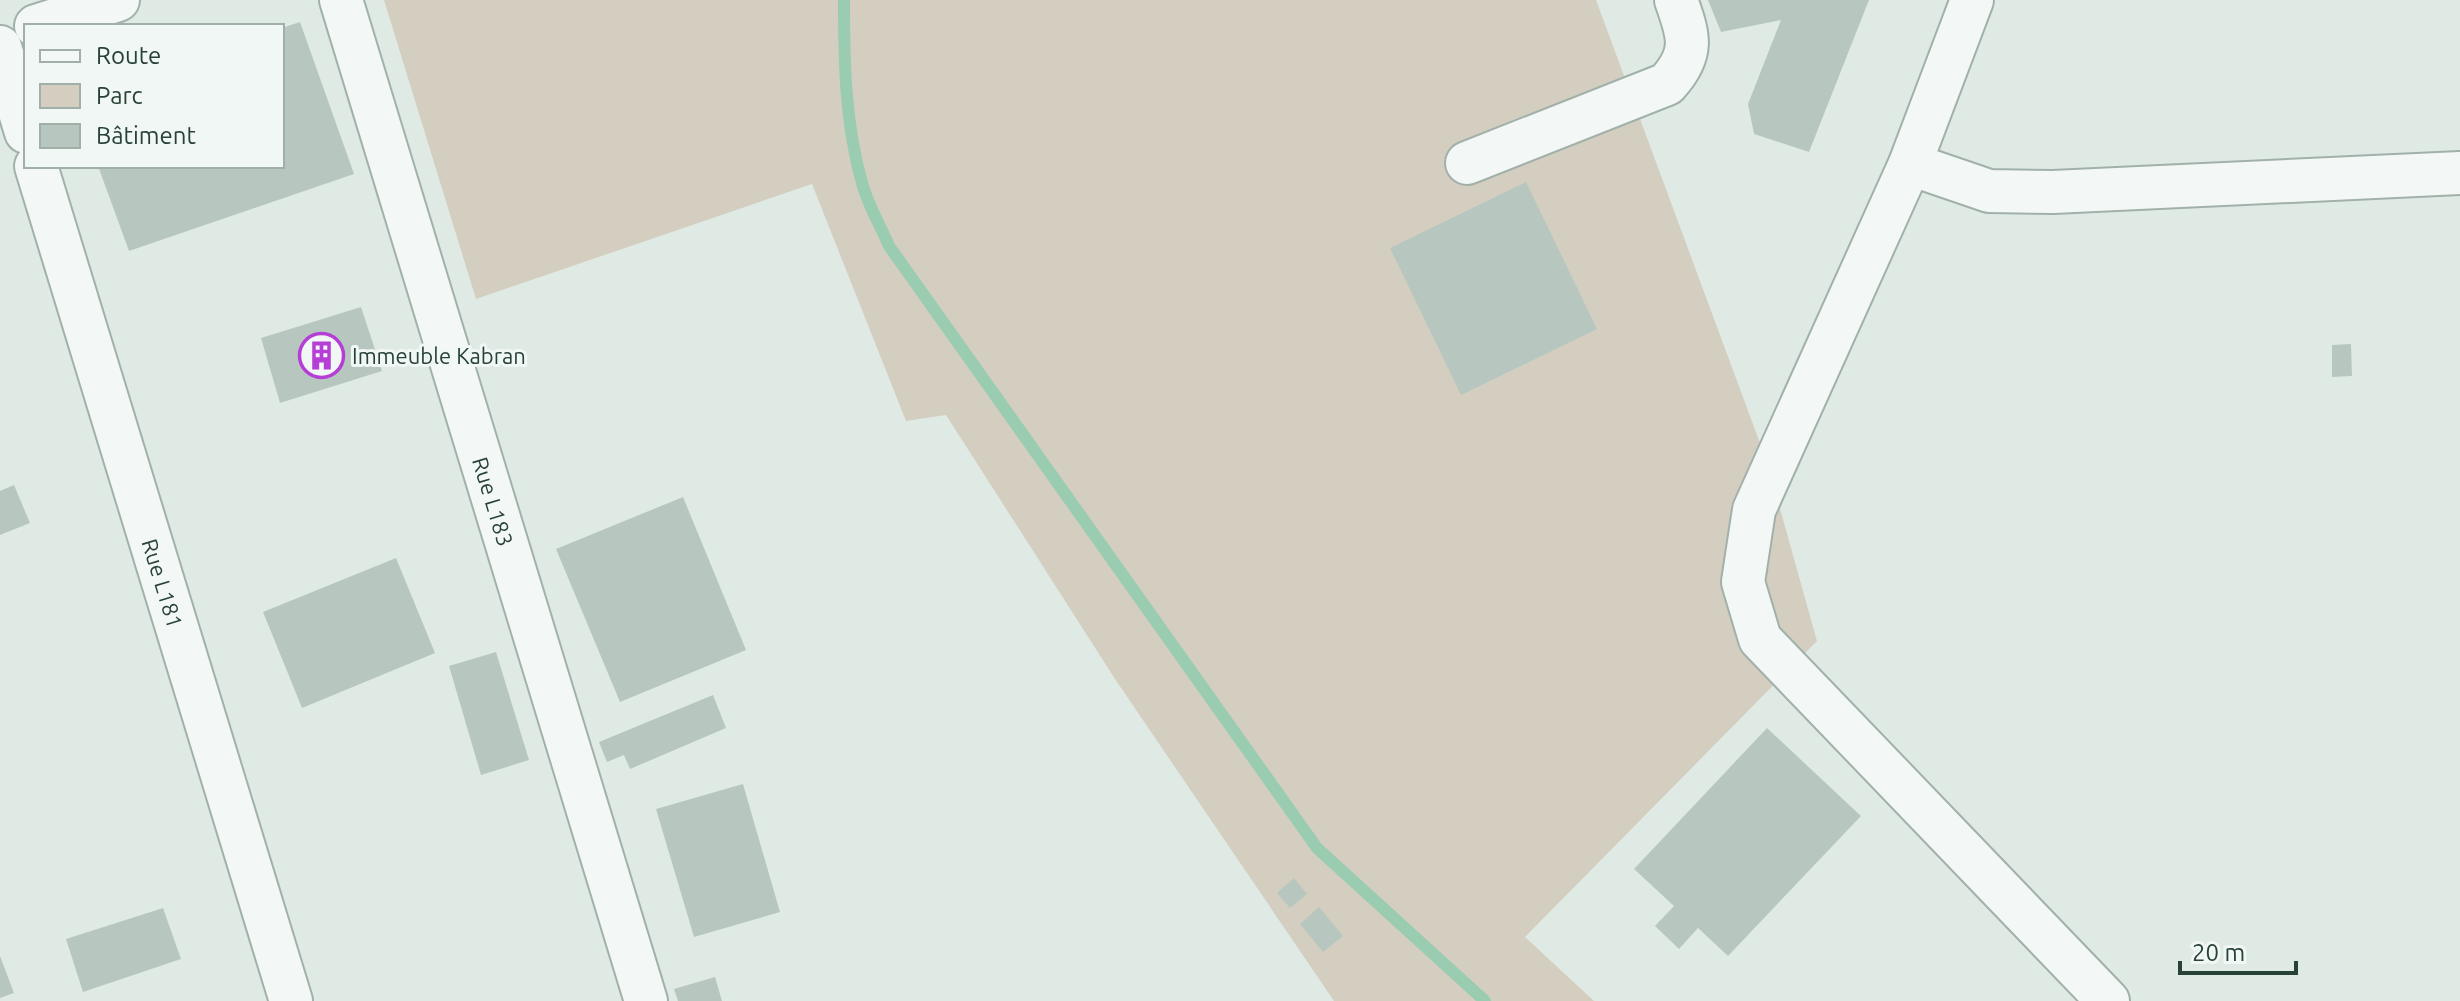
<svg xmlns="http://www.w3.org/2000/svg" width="2460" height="1001" font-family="Ubuntu,sans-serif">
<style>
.green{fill:#d4cec1}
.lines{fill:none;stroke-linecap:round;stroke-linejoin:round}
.stream{stroke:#99ccb0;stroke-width:12}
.building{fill:#b7c7c0}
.street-casing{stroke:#a1b1aa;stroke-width:46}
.street{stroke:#f3f8f6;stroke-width:42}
.labels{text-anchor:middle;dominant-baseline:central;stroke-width:6;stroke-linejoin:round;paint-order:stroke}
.poi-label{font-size:22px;fill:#284237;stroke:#f0f7f4;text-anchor:start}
.street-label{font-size:22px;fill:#284237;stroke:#f0f7f4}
</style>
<rect width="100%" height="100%" fill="#e0eae5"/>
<!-- green -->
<polygon class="green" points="384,0 1596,0 1767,462 1817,641 1525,937 1594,1001 1334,1001 1115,679 946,415 906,421 812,184 476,299"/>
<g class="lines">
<!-- stream -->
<path class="stream" d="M 844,0 C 844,62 845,123 862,183 C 868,205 880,225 889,246 L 1317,848 L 1485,1001"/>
</g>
<!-- building -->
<g class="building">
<polygon points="1708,0 1869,0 1809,152 1754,134 1748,104 1781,20 1721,32"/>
<polygon points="300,22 354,174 129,251 98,166 282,166 282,28"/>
<polygon points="1526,182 1597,329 1461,395 1390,248"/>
<polygon points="361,307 382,371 280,403 261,338"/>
<polygon points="2351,344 2352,376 2332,377 2332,345"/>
<polygon points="14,485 30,523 0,535 0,491"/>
<polygon points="683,497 746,650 620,702 556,549"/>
<polygon points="396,558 435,653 302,708 263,612"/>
<polygon points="496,652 529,760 481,775 449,666"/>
<polygon points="713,695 726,728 630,769 624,755 607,762 599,742"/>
<polygon points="1767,728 1861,816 1728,956 1698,928 1679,949 1655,926 1674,906 1634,869"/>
<polygon points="743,784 780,912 694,937 656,809"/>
<polygon points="1294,878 1307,894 1290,908 1277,893"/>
<polygon points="1319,907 1343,936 1323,952 1300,924"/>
<polygon points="163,908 181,959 83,992 66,939"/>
<polygon points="0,956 14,993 0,998"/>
<polygon points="715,977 722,1001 678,1001 674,989"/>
</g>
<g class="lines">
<defs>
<g id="street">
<path id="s1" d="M 341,0 L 646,1001"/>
<polyline points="1972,0 1910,164 1754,510 1743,582 1760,639 2108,1001"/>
<polyline points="36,26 118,0"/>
<polyline points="0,47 26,132"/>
<path d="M 1467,163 L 1667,84 C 1695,53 1689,36 1676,0"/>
<polyline points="1910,164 1989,191 2053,192 2460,173"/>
<path id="s2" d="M 36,166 L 291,1001"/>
</g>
</defs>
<!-- street casing -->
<use href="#street" class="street-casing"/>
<!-- street -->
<use href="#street" class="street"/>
</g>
<!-- icons -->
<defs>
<symbol id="building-ring" viewBox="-11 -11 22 22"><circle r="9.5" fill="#f0f7f4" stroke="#b63ed6" stroke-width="1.5"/><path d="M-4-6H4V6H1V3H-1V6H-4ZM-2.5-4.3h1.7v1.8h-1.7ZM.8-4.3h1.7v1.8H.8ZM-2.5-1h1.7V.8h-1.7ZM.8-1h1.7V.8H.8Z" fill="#b63ed6"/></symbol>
</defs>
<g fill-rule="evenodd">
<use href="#building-ring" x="296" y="330" width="51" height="51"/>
</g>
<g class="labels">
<!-- poi labels -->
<g class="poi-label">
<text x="352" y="355">Immeuble Kabran</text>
</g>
<!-- street labels -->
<g class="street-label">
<text stroke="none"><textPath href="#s1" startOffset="524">Rue L183</textPath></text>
<text stroke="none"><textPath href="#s2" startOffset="436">Rue L181</textPath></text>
</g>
</g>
<!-- legend -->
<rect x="24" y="24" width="260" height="144" fill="#f0f7f4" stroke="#a0afa8" stroke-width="2"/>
<rect x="40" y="50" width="40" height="12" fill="#f3f8f6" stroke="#a0afa8" stroke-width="2"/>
<text x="96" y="64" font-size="24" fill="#284237">Route</text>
<rect x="40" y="84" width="40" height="24" fill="#d4cec1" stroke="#a0afa8" stroke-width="2"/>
<text x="96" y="104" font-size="24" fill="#284237">Parc</text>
<rect x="40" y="124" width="40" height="24" fill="#b7c7c0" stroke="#a0afa8" stroke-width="2"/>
<text x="96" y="144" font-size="24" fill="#284237">Bâtiment</text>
<!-- scale -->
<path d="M2180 961v12h116v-12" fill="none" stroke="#284237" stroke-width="4"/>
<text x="2192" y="961" font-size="24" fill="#284237" stroke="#f0f7f4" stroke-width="6" paint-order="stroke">20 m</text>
</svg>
